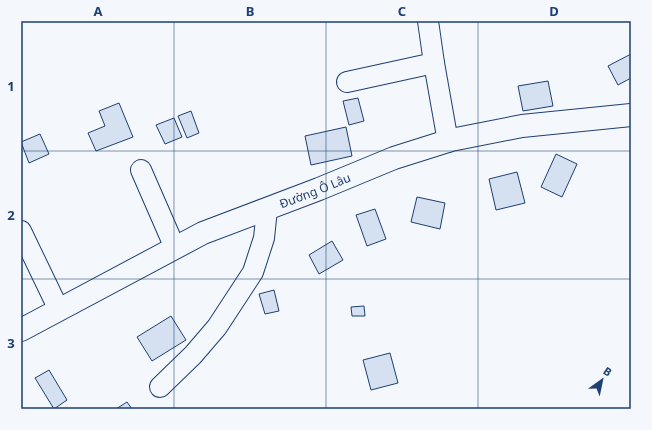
<svg xmlns="http://www.w3.org/2000/svg" width="652" height="430" font-family="'Noto Sans',sans-serif">
<style>
.building{fill:#d5e0f0;stroke:#1d3f73}
.lines{fill:none;stroke-linecap:round;stroke-linejoin:round}
.minor-casing{stroke:#1d3f73;stroke-width:22}
.major-casing{stroke:#1d3f73;stroke-width:24}
.minor{stroke:#f4f7fb;stroke-width:20}
.major{stroke:#f4f7fb;stroke-width:22}
.grid{fill:none;stroke:#1d3f73;stroke-width:1;stroke-opacity:0.55}
.labels{text-anchor:middle;dominant-baseline:central;stroke-width:3;stroke-linejoin:round;paint-order:stroke}
.street-label{font-size:12px;fill:#1d3f73;stroke:#f4f7fb}
.neatline{fill:none;stroke:#1d3f73;stroke-width:1.5}
.grid-label{font-size:13px;text-anchor:middle;font-weight:bold;fill:#1d3f73}
</style>
<rect width="100%" height="100%" fill="#f4f7fb"/>
<!-- building -->
<g class="building">
<polygon points="631,54 631,78 618,85 608,66"/>
<polygon points="548,81 553,106 523,111 518,86"/>
<polygon points="358,98 364,121 349,125 343,101"/>
<polygon points="119,103 133,137 96,151 88,133 105,126 99,111"/>
<polygon points="191,111 199,133 187,138 178,116"/>
<polygon points="174,118 182,137 165,144 156,125"/>
<polygon points="346,127 352,156 311,165 305,136"/>
<polygon points="40,134 49,154 29,163 21,142"/>
<polygon points="556,154 577,164 562,197 541,187"/>
<polygon points="517,172 525,203 496,210 489,179"/>
<polygon points="417,197 445,203 440,229 411,222"/>
<polygon points="375,209 386,239 367,246 356,215"/>
<polygon points="332,241 343,260 319,274 309,255"/>
<polygon points="274,290 279,311 265,314 259,294"/>
<polygon points="364,306 365,316 352,316 351,307"/>
<polygon points="171,316 186,340 152,361 137,337"/>
<polygon points="390,353 398,383 371,390 363,360"/>
<polygon points="49,370 67,400 54,409 35,378"/>
<polygon points="127,402 132,409 116,409"/>
</g>
<g class="lines">
<defs>
<g id="minor">
<polyline points="428,21 434,63 448,142"/>
<polyline points="347,82 434,63"/>
<polyline points="141,170 175,248"/>
<polyline points="21,231 59,310"/>
<polyline points="160,387 193,355 217,327 253,272 264,238 267,209"/>
</g>
<g id="major">
<path id="s1" d="M 21,330 L 203,233 L 319,189 L 394,158 L 451,140 L 522,126 L 631,115"/>
</g>
</defs>
<!-- minor casing -->
<use href="#minor" class="minor-casing"/>
<!-- major casing -->
<use href="#major" class="major-casing"/>
<!-- minor -->
<use href="#minor" class="minor"/>
<!-- major -->
<use href="#major" class="major"/>
</g>
<!-- grid -->
<path class="grid" d="M 174,21 L 174,409M 326,21 L 326,409M 478,21 L 478,409M 21,151 L 631,151M 21,279 L 631,279"/>
<g class="labels">
<!-- street labels -->
<g class="street-label">
<text stroke="none"><textPath href="#s1" startOffset="326">Đường Ô Lâu</textPath></text>
</g>
</g>
<!-- border -->
<rect width="652" height="430" fill="none" stroke="#f4f7fb" stroke-width="44"/>
<!-- north arrow -->
<g transform="translate(602 380) rotate(33)" stroke="#f4f7fb" stroke-width="3" paint-order="stroke">
<path d="M0-3L7 15L0 10L-7 15Z" fill="#1d3f73"/>
<text y="-6" font-size="11" font-weight="bold" text-anchor="middle" fill="#1d3f73">B</text>
</g>
<rect x="22" y="22" width="608" height="386" class="neatline"/>
<g class="grid-label">
<text x="98" y="16">A</text>
<text x="250" y="16">B</text>
<text x="402" y="16">C</text>
<text x="554" y="16">D</text>
<text x="11" y="91">1</text>
<text x="11" y="220">2</text>
<text x="11" y="348">3</text>
</g>
</svg>
